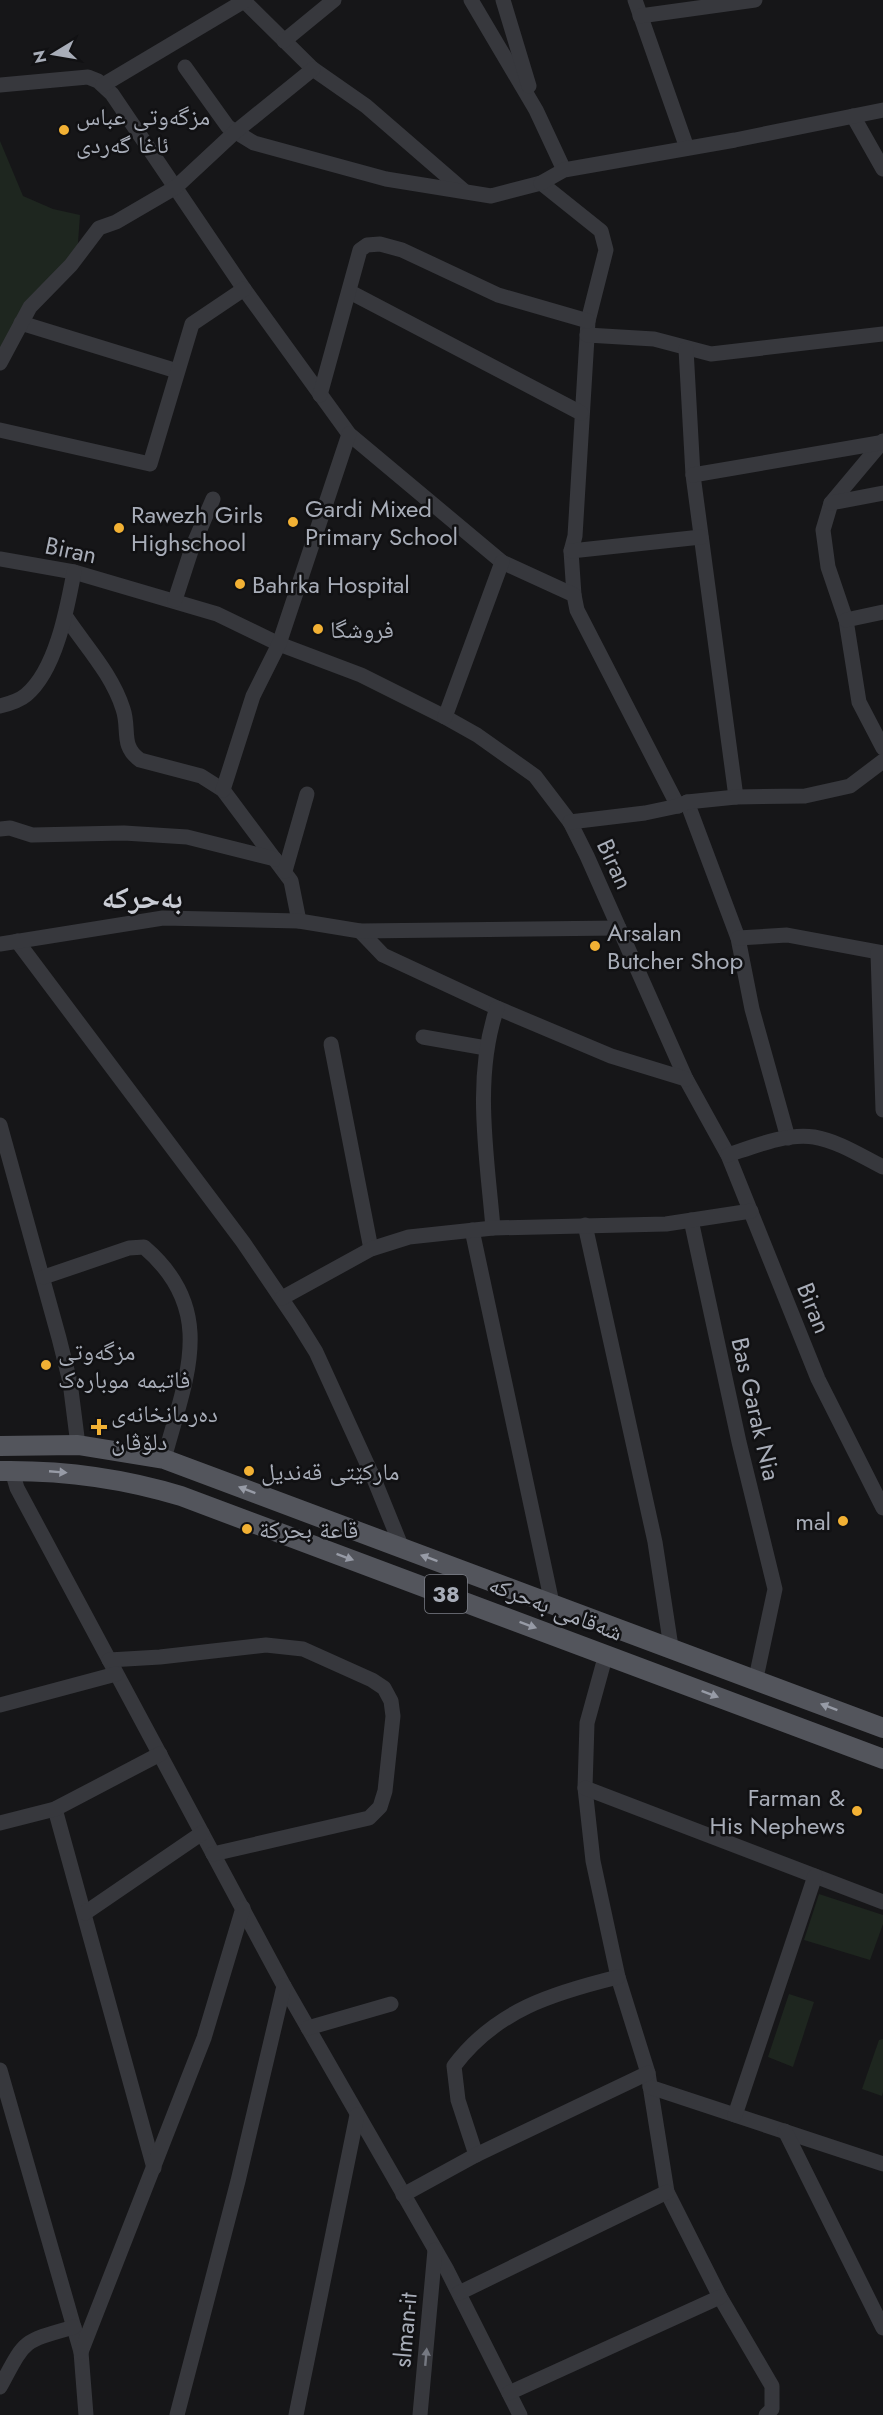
<svg xmlns="http://www.w3.org/2000/svg" width="883" height="2415" font-family="Jost,'Noto Naskh Arabic',sans-serif">
<style>
.green{fill:#1e261f}
.lines{fill:none;stroke-linecap:round;stroke-linejoin:round}
.minor{stroke:#37383d;stroke-width:15}
.major{stroke:#53555c;stroke-width:20}
.oneway{fill:#979ba6}
.oneway2{fill:#757881}
.poi-dot{fill:#f2b134;stroke:#111113;stroke-width:2}
.labels{text-anchor:middle;dominant-baseline:central;stroke-width:5;stroke-linejoin:round;paint-order:stroke}
.shield{fill:#111113;stroke:#7b7e86;stroke-width:1.5}
.shield-label{font-size:22px;font-weight:bold;fill:#a8adb8}
.poi-label{font-size:24px;fill:#a8adb8;stroke:#111113;text-anchor:start}
.street-label{font-size:24px;fill:#a8adb8;stroke:#111113}
.district-label{font-size:30px;font-weight:bold;fill:#c9ccd4;stroke:#111113}
</style>
<rect width="100%" height="100%" fill="#161618"/>
<!-- green -->
<g class="green">
<polygon points="0,141 23,196 53,209 80,215 77,256 0,356"/>
<polygon points="819,1894 883,1915 883,1924 870,1960 804,1940"/>
<polygon points="789,1994 814,2002 793,2067 768,2057"/>
<polygon points="883,2039 883,2092 882,2096 862,2089 879,2040"/>
</g>
<g class="lines">
<!-- minor -->
<g class="minor">
<polyline points="243,0 313,69 366,106 463,190"/>
<polyline points="471,0 536,110 564,170"/>
<polyline points="503,0 529,86"/>
<polyline points="635,0 687,148"/>
<polyline points="640,16 755,0"/>
<polyline points="284,41 334,0"/>
<polyline points="185,67 228,127 254,143 386,179 491,196 541,183 601,231 606,250 588,321 575,536 571,551 574,595"/>
<polyline points="0,85 88,77 98,81 112,94 244,289 349,434 502,562 574,595 577,610 678,806"/>
<polyline points="103,85 244,1"/>
<polyline points="853,116 883,169"/>
<polyline points="541,183 564,170 735,140 883,110"/>
<polyline points="350,292 581,413"/>
<polyline points="21,323 177,371"/>
<polyline points="587,335 654,339 711,354 883,334"/>
<polyline points="686,349 693,475 736,797"/>
<polyline points="0,363 30,307 71,265 99,228 116,222 176,187 234,133 313,69"/>
<polyline points="320,395 360,250 367,245 380,244 402,250 498,295 588,321"/>
<polyline points="0,430 150,464 192,324 244,289"/>
<polyline points="883,441 831,503 823,530 828,567 846,620 859,702 883,748"/>
<polyline points="693,475 879,443"/>
<polyline points="831,503 883,493"/>
<polyline points="571,551 701,537"/>
<polyline points="0,559 74,572 217,614 279,644 361,675 445,717 477,735 535,776 570,822 587,856 686,1079 728,1155 818,1379 883,1508"/>
<polyline points="175,600 192,548 213,499"/>
<path d="M 66,617 C 86,647 112,674 123,709 C 130,729 120,746 140,760 L 201,776 L 223,790 L 291,881 L 299,921"/>
<polyline points="846,620 883,612"/>
<path d="M 0,706 C 8,704 19,701 26,695 C 56,670 67,609 74,572"/>
<polyline points="445,717 502,562"/>
<polyline points="223,790 253,696 279,644 349,434"/>
<polyline points="687,802 738,938 752,1009 788,1138"/>
<polyline points="570,822 645,813 678,806 687,802 736,797 805,796 850,786 883,761"/>
<polyline points="0,829 10,828 32,835 124,833 187,837 275,859"/>
<polyline points="285,871 307,794"/>
<polyline points="360,931 383,955 497,1008 611,1056 686,1079"/>
<polyline points="738,938 787,935 883,953"/>
<polyline points="17,941 243,1242 298,1323 316,1352 374,1479 402,1548"/>
<polyline points="0,944 163,918 299,921 360,931 619,928"/>
<polyline points="878,953 883,1110"/>
<polyline points="423,1037 486,1048"/>
<polyline points="331,1044 371,1249"/>
<polyline points="0,1125 59,1338 70,1382 78,1445"/>
<path d="M 728,1155 C 755,1146 786,1133 814,1137 C 838,1141 861,1156 883,1167"/>
<polyline points="691,1220 739,1442 775,1589 756,1678"/>
<polyline points="585,1225 655,1542 671,1647"/>
<path d="M 493,1228 C 487,1156 473,1078 497,1008"/>
<polyline points="472,1230 552,1603"/>
<path d="M 44,1277 L 129,1248 L 144,1247 C 219,1311 185,1379 164,1459"/>
<polyline points="282,1298 371,1249 409,1237 493,1228 666,1224 751,1211"/>
<polyline points="12,1471 17,1488 284,1986 447,2270 520,2415"/>
<polyline points="606,1654 587,1723 585,1788 593,1861 618,1977 648,2073 667,2192 720,2297 772,2386 772,2409 766,2415"/>
<polyline points="109,1660 160,1657 266,1645 303,1649 372,1680 384,1688 391,1701 393,1716 385,1791 380,1807 369,1818 213,1854"/>
<polyline points="0,1705 116,1674"/>
<polyline points="585,1788 883,1902"/>
<polyline points="55,1809 154,2168"/>
<polyline points="0,1823 55,1809 160,1754"/>
<polyline points="85,1913 202,1833"/>
<polyline points="308,2028 391,2004"/>
<polyline points="0,2070 81,2352 86,2415"/>
<polyline points="650,2087 883,2164"/>
<polyline points="735,2115 815,1876"/>
<polyline points="785,2131 883,2328"/>
<path d="M 476,2155 L 458,2100 L 454,2066 C 496,2010 553,1993 618,1977"/>
<polyline points="403,2195 476,2155 648,2073"/>
<polyline points="459,2293 667,2192"/>
<polyline points="81,2352 204,2038 243,1908"/>
<path d="M 0,2387 C 26,2339 21,2342 74,2327"/>
<polyline points="509,2393 720,2297"/>
<polyline points="177,2415 238,2181 284,1986"/>
<polyline points="296,2415 357,2115"/>
<polyline points="420,2415 435,2250"/>
</g>
<!-- major -->
<g class="major">
<polyline points="0,1446 78,1445 164,1459 883,1728"/>
<path d="M 0,1471 C 62,1470 122,1478 181,1496 L 883,1759"/>
</g>
</g>
<!-- one-way arrows -->
<defs><path id="oneway-solid" d="M-6-.8H1V-3.2L6.5 0L1 3.2V.8H-6Z" transform="scale(1.5)"/></defs>
<g class="oneway">
<use href="#oneway-solid" transform="translate(58 1472) rotate(5)"/>
<use href="#oneway-solid" transform="translate(247 1490) rotate(-159)"/>
<use href="#oneway-solid" transform="translate(345 1557) rotate(20)"/>
<use href="#oneway-solid" transform="translate(429 1558) rotate(-160)"/>
<use href="#oneway-solid" transform="translate(528 1625) rotate(20)"/>
<use href="#oneway-solid" transform="translate(710 1694) rotate(21)"/>
<use href="#oneway-solid" transform="translate(829 1707) rotate(-159)"/>
</g>
<use class="oneway2" href="#oneway-solid" transform="translate(426 2357) rotate(-85)"/>
<!-- markers -->
<g class="poi-dot">
<circle cx="64" cy="130" r="6"/>
<circle cx="293" cy="522" r="6"/>
<circle cx="119" cy="528" r="6"/>
<circle cx="240" cy="584" r="6"/>
<circle cx="318" cy="629" r="6"/>
<circle cx="595" cy="946" r="6"/>
<circle cx="46" cy="1365" r="6"/>
<path d="M96 1418h6v6h6v6h-6v6h-6v-6h-6v-6h6z"/>
<circle cx="249" cy="1471" r="6"/>
<circle cx="843" cy="1521" r="6"/>
<circle cx="247" cy="1529" r="6"/>
<circle cx="857" cy="1811" r="6"/>
</g>
<g class="labels">
<!-- shield labels -->
<rect class="shield" x="425" y="1575" width="42" height="38" rx="4.5"/>
<g class="shield-label">
<text x="446" y="1594">38</text>
</g>
<!-- poi labels -->
<g class="poi-label">
<text x="76" y="116">مزگه‌وتی عباس<tspan x="76" dy="28">ئاغا گه‌ردی</tspan></text>
<text x="305" y="508">Gardi Mixed<tspan x="305" dy="28">Primary School</tspan></text>
<text x="131" y="514">Rawezh Girls<tspan x="131" dy="28">Highschool</tspan></text>
<text x="252" y="584">Bahrka Hospital</text>
<text x="330" y="629">فروشگا</text>
<text x="607" y="932">Arsalan<tspan x="607" dy="28">Butcher Shop</tspan></text>
<text x="58" y="1351">مزگەوتی<tspan x="58" dy="28">فاتیمە موبارەک</tspan></text>
<text x="111" y="1413">دەرمانخانەی<tspan x="111" dy="28">دلۆڤان</tspan></text>
<text x="261" y="1471">مارکێتی قەندیل</text>
<text x="831" y="1521" text-anchor="end">mal</text>
<text x="259" y="1529">قاعة بحركة</text>
<text x="845" y="1797" text-anchor="end">Farman &amp;<tspan x="845" dy="28">His Nephews</tspan></text>
</g>
<!-- street labels -->
<g class="street-label">
<text transform="translate(71 550) rotate(12)">Biran</text>
<text transform="translate(615 864) rotate(65)">Biran</text>
<text transform="translate(814 1308) rotate(68)">Biran</text>
<text transform="translate(756 1409) rotate(77)">Bas Garak Nia</text>
<text transform="translate(556 1608) rotate(21)">شەقامی بەحرکە</text>
<text transform="translate(405 2330) rotate(-85)">slman-it</text>
</g>
<!-- district labels -->
<g class="district-label">
<text x="142" y="897">بەحرکە</text>
</g>
</g>
<!-- north arrow -->
<g transform="translate(54 54) rotate(259)" stroke="#111113" stroke-width="4.5" paint-order="stroke">
<path d="M0-4.5L10 22L0 15L-10 22Z" fill="#a8adb8"/>
<text y="-9" font-size="16" font-weight="bold" text-anchor="middle" fill="#a8adb8">N</text>
</g>
</svg>
